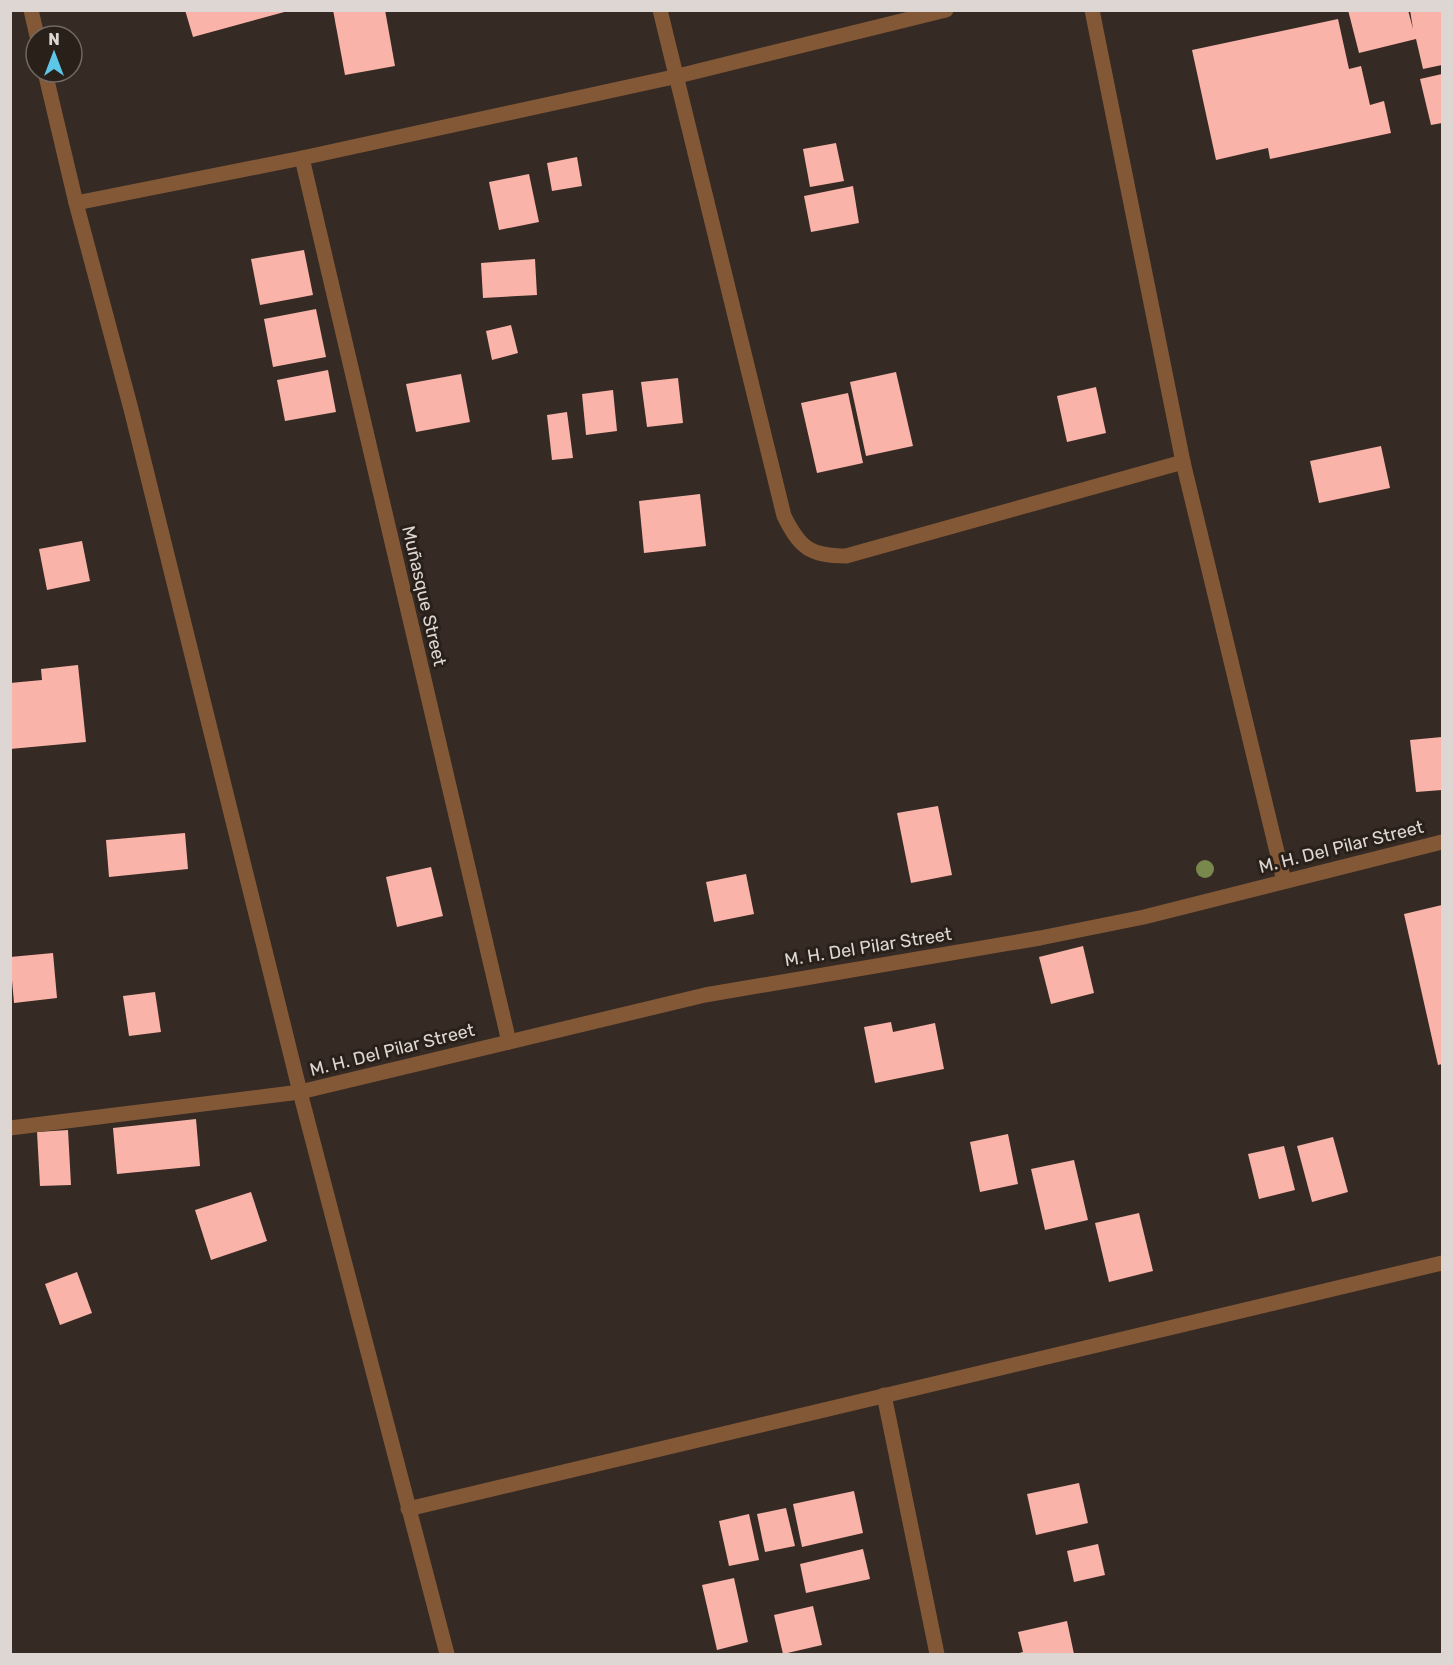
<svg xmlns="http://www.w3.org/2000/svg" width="1453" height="1665" font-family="Rubik,sans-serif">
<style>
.building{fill:#fab3a9}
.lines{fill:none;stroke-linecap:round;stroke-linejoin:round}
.minor{stroke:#835836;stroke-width:15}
.tree{fill:#79884c}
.labels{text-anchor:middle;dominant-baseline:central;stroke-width:6;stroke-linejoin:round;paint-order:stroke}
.street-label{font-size:18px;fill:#ddd6d2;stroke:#2a201a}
</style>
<rect width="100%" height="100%" fill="#352a24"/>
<!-- building -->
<g class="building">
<polygon points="185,10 288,10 288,11 193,37"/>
<polygon points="333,10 385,10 395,66 345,75"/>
<polygon points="1348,10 1408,10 1413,29 1410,10 1442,10 1442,65 1423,69 1416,39 1359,53"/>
<polygon points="1338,19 1349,69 1361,66 1370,105 1384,101 1391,133 1270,159 1268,148 1216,160 1192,50"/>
<polygon points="1442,74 1442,123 1431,125 1420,79"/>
<polygon points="836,143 844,181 810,187 803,149"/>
<polygon points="577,157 582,186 552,191 547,163"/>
<polygon points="529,174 539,222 499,230 489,182"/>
<polygon points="853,186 859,223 811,232 804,196"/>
<polygon points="304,250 313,295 260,305 251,259"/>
<polygon points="535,259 537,295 483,298 481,263"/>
<polygon points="316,309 326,357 273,367 264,319"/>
<polygon points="511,325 518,353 492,360 486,331"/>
<polygon points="328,370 336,412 285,421 277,380"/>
<polygon points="896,372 913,446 866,456 850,382"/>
<polygon points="461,374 470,422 416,432 406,384"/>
<polygon points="678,378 683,423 647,427 641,382"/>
<polygon points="1096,387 1106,433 1067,442 1057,396"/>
<polygon points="613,390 617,431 586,435 582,394"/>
<polygon points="848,393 863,463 817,473 801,403"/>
<polygon points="567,412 573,458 552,460 547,415"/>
<polygon points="1381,446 1390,488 1319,503 1310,461"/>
<polygon points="700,494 706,546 644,553 639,501"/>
<polygon points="82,541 90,581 47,590 39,549"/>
<polygon points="78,665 86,742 10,749 10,683 42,680 41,669"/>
<polygon points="1442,737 1442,790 1416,792 1410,740"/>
<polygon points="938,806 952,875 911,883 897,813"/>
<polygon points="185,833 188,869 109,877 106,840"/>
<polygon points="431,867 443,916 397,927 386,877"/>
<polygon points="746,874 754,914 714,922 706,882"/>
<polygon points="1442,905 1442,1064 1438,1065 1404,914"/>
<polygon points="1083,946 1094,993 1051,1004 1039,957"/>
<polygon points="53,953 57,998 14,1003 10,957"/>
<polygon points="155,992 161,1032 129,1036 123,996"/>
<polygon points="891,1022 893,1032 935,1023 944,1069 875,1083 864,1027"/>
<polygon points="196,1119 200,1166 117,1174 113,1128"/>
<polygon points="68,1130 71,1185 40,1186 37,1132"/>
<polygon points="1008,1134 1018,1184 980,1192 970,1142"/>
<polygon points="1333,1137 1348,1192 1312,1202 1297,1146"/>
<polygon points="1284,1146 1295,1190 1259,1199 1248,1154"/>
<polygon points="1074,1160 1088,1220 1045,1230 1031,1169"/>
<polygon points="251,1192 267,1241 211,1260 195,1210"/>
<polygon points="1139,1213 1153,1271 1109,1282 1095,1223"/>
<polygon points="77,1272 92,1313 60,1325 45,1284"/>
<polygon points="1079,1483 1088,1523 1036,1535 1027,1494"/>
<polygon points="854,1491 863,1533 802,1547 793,1504"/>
<polygon points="786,1508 795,1546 765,1552 757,1514"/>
<polygon points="749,1514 759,1560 729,1566 719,1521"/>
<polygon points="1098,1544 1105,1575 1074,1582 1067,1551"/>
<polygon points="863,1549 870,1579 806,1593 800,1564"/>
<polygon points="734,1578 748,1642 717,1650 702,1585"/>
<polygon points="813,1606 822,1645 783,1654 774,1615"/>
<polygon points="1067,1621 1074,1654 1016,1654 1023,1652 1018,1632"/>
</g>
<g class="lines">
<!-- minor -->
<g class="minor">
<polyline points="31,10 37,36"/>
<path d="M 660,10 L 784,516 C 800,548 810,556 846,556 L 1183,462"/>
<polyline points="1092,10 1183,462 1284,881"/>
<polyline points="45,72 76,203 131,409 300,1092 447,1654"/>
<polyline points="302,158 509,1042"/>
<polyline points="76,203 302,158 678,76 946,10"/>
<polyline points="10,1128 300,1092 705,995 1040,938 1144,917 1442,842"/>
<polyline points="884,1395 937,1654"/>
<polyline points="408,1509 1442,1263"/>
</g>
</g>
<!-- trees -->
<circle class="tree" cx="1205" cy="869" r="9"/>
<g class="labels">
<!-- street labels -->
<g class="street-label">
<text transform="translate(424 596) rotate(77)">Muñasque Street</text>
<text transform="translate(1341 847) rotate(-14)">M. H. Del Pilar Street</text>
<text transform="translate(868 947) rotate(-9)">M. H. Del Pilar Street</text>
<text transform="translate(392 1050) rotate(-14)">M. H. Del Pilar Street</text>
</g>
</g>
<!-- border -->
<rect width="1453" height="1665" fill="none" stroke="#ddd6d2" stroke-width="24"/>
<!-- north arrow -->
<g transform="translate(54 54)"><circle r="28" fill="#2a201a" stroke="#726964" stroke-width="1.5"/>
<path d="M0-4.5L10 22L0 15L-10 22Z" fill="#5dc7e8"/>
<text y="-9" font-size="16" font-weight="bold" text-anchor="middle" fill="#ddd6d2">N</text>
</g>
</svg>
